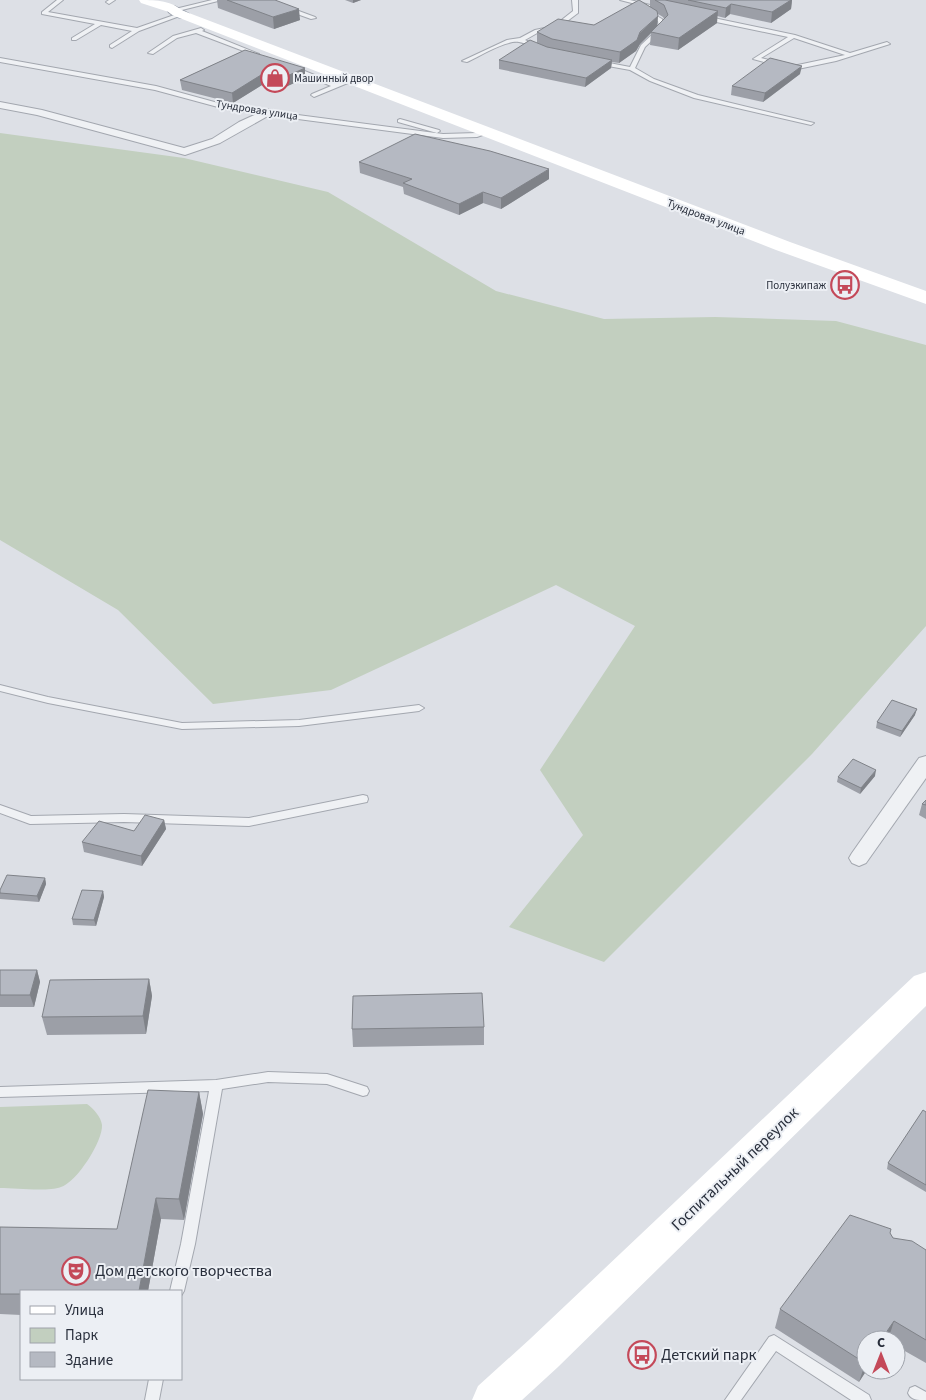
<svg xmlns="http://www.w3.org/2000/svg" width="926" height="1400" font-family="'Source Sans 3',sans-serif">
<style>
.green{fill:#c2cfbf}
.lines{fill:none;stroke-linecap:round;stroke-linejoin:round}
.service-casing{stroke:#a3a7af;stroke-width:2}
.minor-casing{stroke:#a3a7af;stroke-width:2}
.primary-casing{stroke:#9da4b0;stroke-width:2}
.service{fill:#eff1f4;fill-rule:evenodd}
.minor{fill:#eff1f4;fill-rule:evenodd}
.secondary{fill:#fff;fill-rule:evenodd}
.primary{fill:#fff;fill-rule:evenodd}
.wall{fill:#9c9fa7;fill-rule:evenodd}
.shaded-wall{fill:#7f8288}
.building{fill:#b5b9c2;stroke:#7f8288}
.labels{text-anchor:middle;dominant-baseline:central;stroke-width:4;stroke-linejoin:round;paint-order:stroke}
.far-poi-label{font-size:11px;fill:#282e3b;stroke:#eceff4;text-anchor:start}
.far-street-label{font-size:11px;fill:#282e3b;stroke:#eceff4}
.near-street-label{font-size:16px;fill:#282e3b;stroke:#eceff4}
.near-poi-label{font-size:16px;fill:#282e3b;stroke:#eceff4;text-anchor:start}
</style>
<rect width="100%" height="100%" fill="#dde0e6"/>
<!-- green -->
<g class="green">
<polygon points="0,133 184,158 328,192 496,291 604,319 715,317 836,321 926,345 926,626 812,754 604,962 509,927 583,835 540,770 635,626 556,585 331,690 213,704 118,610 0,540"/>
<path d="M 87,1104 C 94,1109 101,1117 102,1125 C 103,1141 77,1182 61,1187 C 47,1192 16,1188 0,1188 L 0,1107 Z"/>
</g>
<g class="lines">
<defs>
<g id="service">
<polygon points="57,0 63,0 48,12 137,28 180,13 185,14 139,31 112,48 110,47 110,45 132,31 101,25 76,40 72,40 72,38 95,24 42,14 42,12"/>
<polygon points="109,0 115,0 109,4 106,2"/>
<polygon points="212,0 222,0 174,12 171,10"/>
<path d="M 572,0 L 578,0 L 578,13 L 558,28 L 539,32 L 525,40 L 538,46 L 538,48 C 531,48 526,43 519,42 C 506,40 480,56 467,62 L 462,61 L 507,40 L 520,38 L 535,30 L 554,26 L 573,11 Z"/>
<polygon points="620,0 630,0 666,9 663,11"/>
<polygon points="288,7 315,17 316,18 311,19 286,10"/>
<polygon points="644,11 648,11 662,19 665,28 645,47 635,68 654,79 698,95 814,123 811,125 694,98 650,81 630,70 597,64 597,62 599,61 630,67 641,45 659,28 658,21 644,13"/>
<path d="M 704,16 L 795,35 L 850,53 L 887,42 L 890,44 L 836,61 L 793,70 L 753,59 L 788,37 L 702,19 L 702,17 ZM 794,38 L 845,55 L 793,66 L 761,58 Z"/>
<polygon points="201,28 204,30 202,31 259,54 254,55 196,33 177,38 153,54 148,53 173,36"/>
<polygon points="0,58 156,86 229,106 443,134 477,133 488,130 491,132 477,137 443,138 229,110 155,90 0,62"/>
<polygon points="291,67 295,67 336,84 352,78 355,80 314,97 311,95 312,94 331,86 291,69"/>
<polygon points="400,119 439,130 440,131 437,133 398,122 398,120"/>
<polygon points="0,685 48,697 182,723 299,720 419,705 424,708 419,711 299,726 182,729 48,703 0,691"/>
<polygon points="363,795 367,796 368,799 367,802 249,826 124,822 30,824 0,813 0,805 31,816 124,814 249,818"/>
<polygon points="268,1072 327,1074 367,1087 369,1091 367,1095 363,1096 327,1084 268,1082 222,1089 195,1244 184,1291 181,1296 181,1291 170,1291 181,1244 209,1091 0,1097 0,1087 216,1080"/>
<polygon points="774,1335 869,1395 871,1400 851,1400 776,1351 741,1400 725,1400 769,1337"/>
<polygon points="149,1379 163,1379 159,1400 145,1400"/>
<path d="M 915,1386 L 926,1392 L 926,1400 C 917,1400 911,1400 908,1393 L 910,1388 Z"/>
</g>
<g id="minor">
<polygon points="0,102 42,110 184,148 212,139 239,122 265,110 269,109 275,112 220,143 185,155 37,115 0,108"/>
<polygon points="926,756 926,778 866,863 859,866 852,863 849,858 852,853 919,758"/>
</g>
<path id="primary" d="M 174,6 L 189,14 L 187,17 C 180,19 171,16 167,10 L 169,7 Z"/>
</defs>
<!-- service casing -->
<use href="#service" class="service-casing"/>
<!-- minor casing -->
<use href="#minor" class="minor-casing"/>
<!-- primary casing -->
<use href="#primary" class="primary-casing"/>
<!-- service -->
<use href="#service" class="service"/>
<!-- minor -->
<use href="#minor" class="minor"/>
<!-- secondary -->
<g class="secondary">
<path d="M 139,0 C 152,0 171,0 181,10 L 790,242 L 926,291 L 926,304 L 776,250 L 177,17 L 175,14 L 141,3 Z"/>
<polygon points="926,972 926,1006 558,1367 522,1400 472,1400 478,1386 530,1339 914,976"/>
</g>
<!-- primary -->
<use href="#primary" class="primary"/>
</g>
<!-- wall -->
<g class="wall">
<polygon points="217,0 275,0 300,20 274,29 218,8"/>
<polygon points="345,0 361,0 353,3"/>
<path d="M 650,0 L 792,0 L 791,9 L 771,23 L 730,14 L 725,18 L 717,16 L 717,23 L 678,50 L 650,45 L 651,33 L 640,44 L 636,51 L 619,63 L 612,62 L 611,68 L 585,87 L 499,69 L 499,60 L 537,43 L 537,32 L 594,25 L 650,7 ZM 658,14 L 663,17 L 664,19 L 657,26 Z"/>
<polygon points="245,50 305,78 279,90 262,85 233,103 182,90 180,80"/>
<polygon points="800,74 763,102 731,95 732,86"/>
<polygon points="359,162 549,179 501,209 483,203 459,215 404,194 403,187 360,173"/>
<polygon points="915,715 900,737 876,728 877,722"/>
<polygon points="875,776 860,794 837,782 838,777"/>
<polygon points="926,800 926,819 919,815 922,804"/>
<polygon points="164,820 166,829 142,866 84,852 82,842 134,831"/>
<polygon points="45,878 46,884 39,902 0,899 0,890"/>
<polygon points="103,891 104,897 96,926 73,925 72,919"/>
<polygon points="0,970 37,970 40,982 34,1007 0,1007"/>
<polygon points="149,979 152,996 146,1034 47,1035 42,1017"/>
<polygon points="484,1027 484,1045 353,1047 352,1029"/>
<polygon points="199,1092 203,1114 184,1220 161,1219 148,1291 21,1291 21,1315 0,1314 0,1227 117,1229"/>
<polygon points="926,1112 926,1192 887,1169 888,1163"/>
<polygon points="890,1233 893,1238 926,1250 926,1363 896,1346 896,1340 866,1340 866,1370 859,1382 775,1328 780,1309"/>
</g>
<!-- shaded-wall -->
<g class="shaded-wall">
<polygon points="353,0 361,0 353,3"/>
<polygon points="791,0 792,0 791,9 771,23 772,12"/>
<polygon points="731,4 730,14 725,18 726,8"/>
<polygon points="299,9 300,20 274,29 273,17"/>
<polygon points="718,11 717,23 678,50 679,38"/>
<polygon points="658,16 657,27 640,44 636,51 619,63 620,52"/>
<polygon points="612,60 611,68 585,87 586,78"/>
<polygon points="802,66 800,74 763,102 765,93"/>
<polygon points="305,68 305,78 279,90 278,80"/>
<polygon points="261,75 262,85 233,103 232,93"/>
<polygon points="549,169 549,179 501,209 501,198"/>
<polygon points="483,192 483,203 459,215 459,204"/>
<polygon points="917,709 915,715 900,737 902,731"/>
<polygon points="876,770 875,776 860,794 861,788"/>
<polygon points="164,820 166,829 142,866 141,856"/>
<polygon points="45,878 46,884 39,902 37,896"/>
<polygon points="103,891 104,897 96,926 94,920"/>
<polygon points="37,970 40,982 34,1007 30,995"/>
<polygon points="149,979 152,996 146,1034 143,1016"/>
<polygon points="199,1092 203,1114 184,1220 179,1199"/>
<polygon points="156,1198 161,1219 148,1291 139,1291"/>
<polygon points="894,1321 888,1340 881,1340"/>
<polygon points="866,1361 866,1370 867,1370 859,1382"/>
</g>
<!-- building -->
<g class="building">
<polygon points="227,0 275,0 299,9 273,17"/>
<polygon points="639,0 657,11 658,16 640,32 637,40 620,52 552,39 537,32 558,19 594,25"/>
<polygon points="655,0 665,0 718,11 679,38 651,32 668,15 664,5"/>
<polygon points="688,0 791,0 772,12 731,4 726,8"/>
<polygon points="530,40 547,47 612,60 586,78 499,60"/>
<polygon points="245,50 305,68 278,80 261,75 232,93 180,80"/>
<polygon points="770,58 802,66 765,93 732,86"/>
<polygon points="415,134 490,151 549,169 501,198 483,192 459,204 403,183 412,179 359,162"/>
<polygon points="892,700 917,709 902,731 877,722"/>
<polygon points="853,759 876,770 861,788 838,777"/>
<polygon points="926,800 926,805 922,804"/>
<polygon points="145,815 164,820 141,856 82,842 99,821 134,831"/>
<polygon points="7,875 45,878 37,896 0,893 0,890"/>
<polygon points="82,890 103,891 94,920 72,919"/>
<polygon points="0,970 37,970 30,995 0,995"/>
<polygon points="149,979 143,1016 42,1017 50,980"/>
<polygon points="482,993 484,1027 352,1029 353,996"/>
<polygon points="148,1090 199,1092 179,1199 156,1198 139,1291 21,1291 21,1294 0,1294 0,1227 117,1229"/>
<polygon points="923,1110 926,1112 926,1185 888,1163"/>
<polygon points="850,1215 891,1229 890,1233 893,1238 912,1241 926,1250 926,1340 894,1321 881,1340 866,1340 866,1361 865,1363 780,1309"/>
</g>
<!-- icons -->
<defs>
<symbol id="shop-ring" viewBox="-11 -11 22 22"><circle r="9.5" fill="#eceff4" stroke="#c44959" stroke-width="1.5"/><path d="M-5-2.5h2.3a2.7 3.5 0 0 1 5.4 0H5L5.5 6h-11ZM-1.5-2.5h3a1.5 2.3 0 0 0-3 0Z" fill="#c44959"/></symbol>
<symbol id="bus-ring" viewBox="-11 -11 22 22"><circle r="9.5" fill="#eceff4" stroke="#c44959" stroke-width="1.5"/><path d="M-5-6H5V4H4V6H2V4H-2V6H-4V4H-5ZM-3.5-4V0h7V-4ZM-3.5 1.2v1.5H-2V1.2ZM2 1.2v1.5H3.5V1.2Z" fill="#c44959"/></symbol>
<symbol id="theatre-ring" viewBox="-11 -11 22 22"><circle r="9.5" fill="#eceff4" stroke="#c44959" stroke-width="1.5"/><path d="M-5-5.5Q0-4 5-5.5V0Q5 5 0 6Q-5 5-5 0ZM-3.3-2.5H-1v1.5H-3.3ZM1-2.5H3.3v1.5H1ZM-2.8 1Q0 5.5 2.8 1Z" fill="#c44959"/></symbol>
</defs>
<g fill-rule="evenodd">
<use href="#shop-ring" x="259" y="62" width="32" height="32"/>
<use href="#bus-ring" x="829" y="269" width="32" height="32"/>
<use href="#theatre-ring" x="60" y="1255" width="32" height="32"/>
<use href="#bus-ring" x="626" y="1339" width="32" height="32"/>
</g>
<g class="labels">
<!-- far-poi labels -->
<g class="far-poi-label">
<text x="294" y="78">Машинный двор</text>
<text x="826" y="285" text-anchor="end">Полуэкипаж</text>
</g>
<!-- far-street labels -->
<g class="far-street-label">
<text transform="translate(257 110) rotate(9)">Тундровая улица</text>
<text transform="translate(706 217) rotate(21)">Тундровая улица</text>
</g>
<!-- near-street labels -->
<g class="near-street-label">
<text transform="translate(735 1169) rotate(-44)">Госпитальный переулок</text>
</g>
<!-- near-poi labels -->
<g class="near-poi-label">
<text x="95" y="1271">Дом детского творчества</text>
<text x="661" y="1355">Детский парк</text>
</g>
</g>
<!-- legend -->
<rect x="20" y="1290" width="162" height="90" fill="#eceff4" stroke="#9ea2aa"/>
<rect x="30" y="1306" width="25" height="8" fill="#ffffff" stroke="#9ea2aa"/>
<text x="65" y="1315" font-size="15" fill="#282e3b">Улица</text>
<rect x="30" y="1328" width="25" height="15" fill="#c2cfbf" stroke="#9ea2aa"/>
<text x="65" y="1340" font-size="15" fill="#282e3b">Парк</text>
<rect x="30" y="1352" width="25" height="15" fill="#b5b9c2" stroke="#9ea2aa"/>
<text x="65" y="1365" font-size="15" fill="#282e3b">Здание</text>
<!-- north arrow -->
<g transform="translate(881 1355)"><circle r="24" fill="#eceff4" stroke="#9ea2aa"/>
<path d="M0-4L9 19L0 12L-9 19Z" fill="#c44959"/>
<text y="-8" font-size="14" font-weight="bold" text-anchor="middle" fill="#282e3b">С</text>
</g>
</svg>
